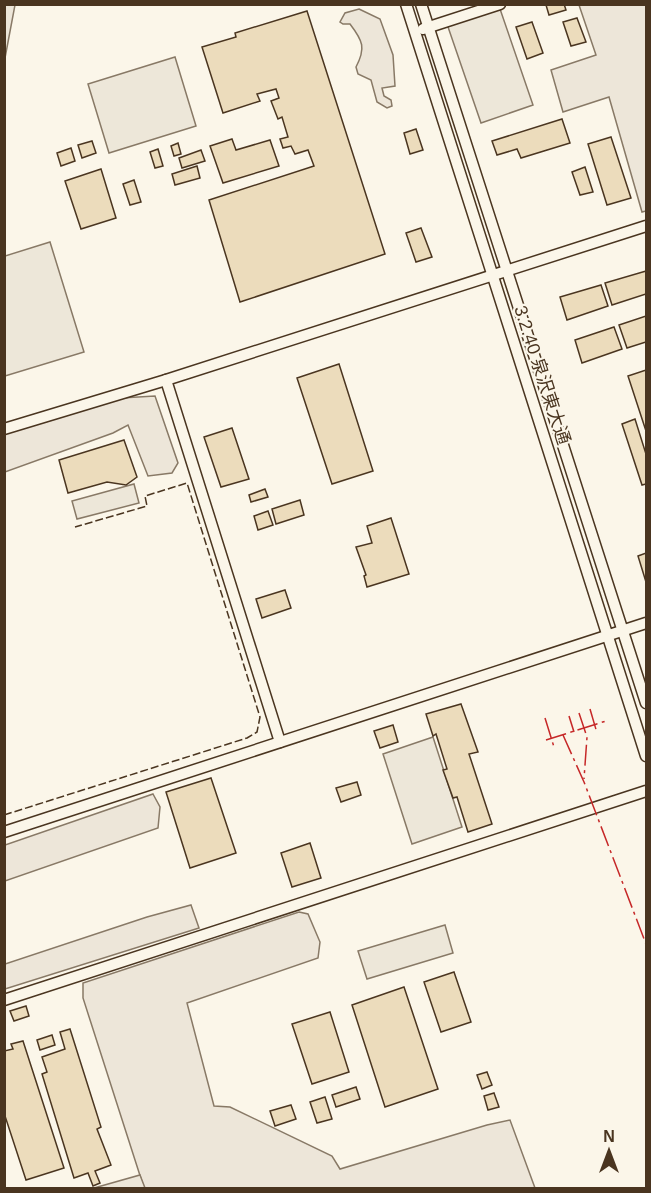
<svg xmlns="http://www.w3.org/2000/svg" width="651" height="1193" font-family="Helvetica,'Noto Sans JP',sans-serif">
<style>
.green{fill:#ede6d9;stroke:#887966;stroke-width:1.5}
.parking{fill:#ede7d9;stroke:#887966;stroke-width:1.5}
.building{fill:#ecdcbc;stroke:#4a3520;stroke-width:1.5}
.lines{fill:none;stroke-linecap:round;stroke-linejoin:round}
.tertiary-casing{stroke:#4a3520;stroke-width:13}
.tertiary{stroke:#fbf6e9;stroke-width:10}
.fence{stroke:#4a3520;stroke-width:1.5;stroke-dasharray:8 3;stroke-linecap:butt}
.power{stroke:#c62828;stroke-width:1.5;stroke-dasharray:21 4.5 3 4.5;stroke-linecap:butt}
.labels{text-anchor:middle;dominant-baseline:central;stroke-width:4.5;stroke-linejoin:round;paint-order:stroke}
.street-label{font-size:18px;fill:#4a3520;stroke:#fbf6e9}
</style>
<rect width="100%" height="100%" fill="#fbf6e9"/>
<!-- green -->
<g class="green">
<polygon points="5,4 15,5 5,58 4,5"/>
<polygon points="579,5 646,5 646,211 642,212 609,97 563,112 551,70 596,55"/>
<path d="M 359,9 L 380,19 L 393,55 L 395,86 L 382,88 L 384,96 L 391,100 L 392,106 L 387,108 L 377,102 L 371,80 L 358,74 L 356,67 C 366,48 363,41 350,24 L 343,24 L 340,22 L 345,13 Z"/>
<polygon points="155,396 178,463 172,473 148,476 128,425 113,433 5,472 4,434 121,398"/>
<polygon points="153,794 160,807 158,828 5,881 5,845"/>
<polygon points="191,905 199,928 5,989 5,964 147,917"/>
<polygon points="299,912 308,914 320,942 318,958 187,1003 214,1106 230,1107 332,1156 340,1169 487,1125 510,1120 535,1188 144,1188 83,998 83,983"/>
</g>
<!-- parking -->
<g class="parking">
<polygon points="499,6 533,105 481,123 447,24"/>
<polygon points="175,57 196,126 109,153 88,84"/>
<polygon points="50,242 84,352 5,376 5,256"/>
<polygon points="134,484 139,503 77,519 72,501"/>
<polygon points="433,737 462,827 412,844 383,754"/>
<polygon points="445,925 453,953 367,979 358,951"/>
<polygon points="140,1175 145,1188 94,1188"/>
</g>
<!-- building -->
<g class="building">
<polygon points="564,4 566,10 549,15 546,5"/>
<polygon points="307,11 385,254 240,302 209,200 314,166 308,150 295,154 291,146 283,148 280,139 288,137 282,117 278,119 271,101 279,98 276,89 257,94 260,101 223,113 202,47 236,37 235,33"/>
<polygon points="577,18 586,42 571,46 563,22"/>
<polygon points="532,22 543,53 527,59 516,27"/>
<polygon points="562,119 570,143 521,158 517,149 497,155 492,141"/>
<polygon points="416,129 423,150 410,154 404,133"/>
<polygon points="611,137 631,198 607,205 588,144"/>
<polygon points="232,139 236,150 270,140 279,166 223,183 210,146"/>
<polygon points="92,141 96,153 82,158 78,145"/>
<polygon points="178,143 181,154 174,156 171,146"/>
<polygon points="71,148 75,161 61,166 57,153"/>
<polygon points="158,149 163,166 155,168 150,152"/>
<polygon points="201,150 205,161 182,168 179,158"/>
<polygon points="197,166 200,178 175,185 172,174"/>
<polygon points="585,167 593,192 580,195 572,172"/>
<polygon points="101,169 116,218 81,229 65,181"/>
<polygon points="134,180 141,202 130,205 123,184"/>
<polygon points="421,228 432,257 416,262 406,233"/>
<polygon points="646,271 646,294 612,305 605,283"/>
<polygon points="601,285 608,306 567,320 560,297"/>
<polygon points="646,316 646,342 627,348 619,325"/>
<polygon points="614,327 622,349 582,363 575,340"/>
<polygon points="339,364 373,471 332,484 297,378"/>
<polygon points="646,370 646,431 628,376"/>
<polygon points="635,419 646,454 646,484 642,485 622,424"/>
<polygon points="232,428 249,479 221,487 204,437"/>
<polygon points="124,440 137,477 126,485 107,482 68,493 59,460"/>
<polygon points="265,489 268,497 251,502 249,495"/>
<polygon points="300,500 304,515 276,524 272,509"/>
<polygon points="268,511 273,525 258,530 254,516"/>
<polygon points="391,518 409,574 367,587 364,576 366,575 356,547 372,543 367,526"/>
<polygon points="646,553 646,582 638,556"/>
<polygon points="285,590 291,608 262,618 256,599"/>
<polygon points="461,704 478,752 469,754 492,824 468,832 457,797 453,798 443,770 447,769 436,734 433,736 426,714"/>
<polygon points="393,725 398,742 380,748 374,731"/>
<polygon points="211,778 236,853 190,868 166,792"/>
<polygon points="357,782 361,795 341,802 336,788"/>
<polygon points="310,843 321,878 292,887 281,853"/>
<polygon points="454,972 471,1022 441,1032 424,982"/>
<polygon points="404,987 438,1089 385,1107 352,1005"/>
<polygon points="26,1006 29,1016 14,1021 10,1011"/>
<polygon points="330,1012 349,1072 312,1084 292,1024"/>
<polygon points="70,1029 101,1127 97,1129 111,1165 95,1171 100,1183 93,1186 88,1173 74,1178 42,1074 47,1072 42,1057 65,1049 60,1032"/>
<polygon points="52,1035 55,1045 40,1050 37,1040"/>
<polygon points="23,1041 64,1168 26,1180 4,1113 4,1051 13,1049 11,1044"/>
<polygon points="487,1072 492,1085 482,1089 477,1075"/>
<polygon points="356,1087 360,1099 336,1107 332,1095"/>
<polygon points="494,1093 499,1107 488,1110 484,1096"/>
<polygon points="325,1097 332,1119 317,1123 310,1102"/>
<polygon points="291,1105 296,1119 275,1126 270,1111"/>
</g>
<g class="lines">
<defs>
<g id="tertiary">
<polyline points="406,4 646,756"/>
<polyline points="421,4 646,703"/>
<polyline points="423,29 500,4"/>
<polyline points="4,429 166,380"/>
<polyline points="280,742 166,380 646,226"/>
<polyline points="4,832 646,623"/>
<polyline points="4,1000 646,791"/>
</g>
</defs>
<!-- tertiary casing -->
<use href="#tertiary" class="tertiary-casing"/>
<!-- tertiary -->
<use href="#tertiary" class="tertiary"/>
<!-- fence -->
<polyline class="fence" points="4,815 247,738 257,732 260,717 187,483 145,496 147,506 75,527"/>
<!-- power -->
<g class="power">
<polyline points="590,709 597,733"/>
<polyline points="579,713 587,737 584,779"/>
<polyline points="569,716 574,732"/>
<polyline points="545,718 554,747"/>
<polyline points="563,735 584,782 646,944"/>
<polyline points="546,740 606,721"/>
</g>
</g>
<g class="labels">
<!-- street labels -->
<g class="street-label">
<text transform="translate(542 375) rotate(72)">3.2.40 泉沢東大通</text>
</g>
</g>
<!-- border -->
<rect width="651" height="1193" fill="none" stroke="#4a3520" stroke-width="12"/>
<!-- north arrow -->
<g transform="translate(609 1151)" stroke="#fbf6e9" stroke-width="4.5" paint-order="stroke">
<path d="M0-4.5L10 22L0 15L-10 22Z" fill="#4a3520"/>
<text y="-9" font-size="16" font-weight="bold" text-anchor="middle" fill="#4a3520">N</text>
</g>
</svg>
